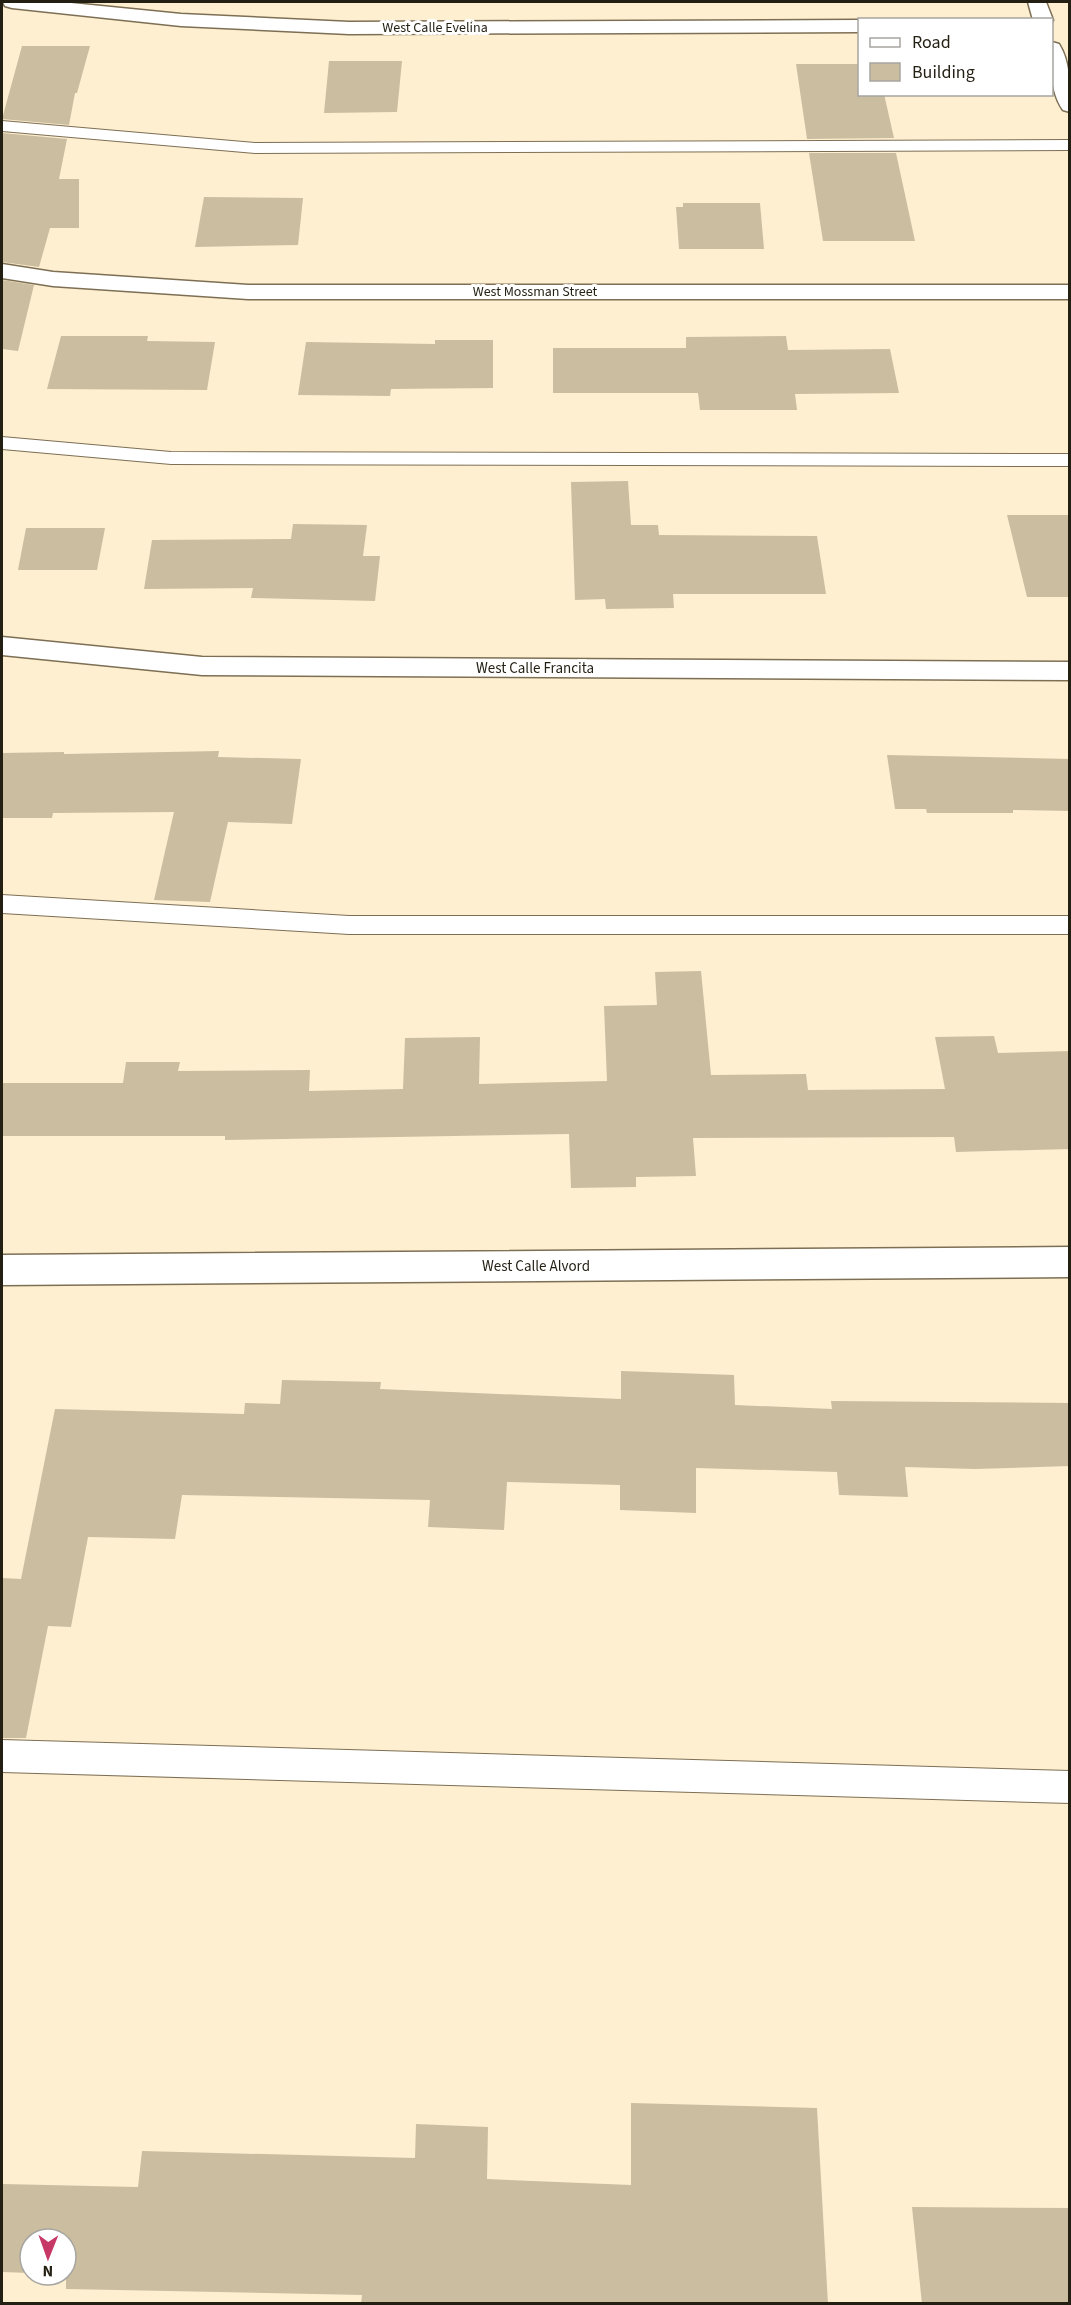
<svg xmlns="http://www.w3.org/2000/svg" width="1071" height="2305" font-family="'Source Sans 3',sans-serif">
<style>
.building{fill:#cbbda0}
.lines{fill:none;stroke-linecap:round;stroke-linejoin:round}
.service-casing{stroke:#7d6f54;stroke-width:2}
.minor-casing{stroke:#7d6f54;stroke-width:3}
.service{fill:#fff;fill-rule:evenodd}
.minor{fill:#fff;fill-rule:evenodd}
.labels{text-anchor:middle;dominant-baseline:central;stroke-width:6;stroke-linejoin:round;paint-order:stroke}
.far-street-label{font-size:14px;fill:#241f13;stroke:#fff}
.street-label{font-size:15px;fill:#241f13;stroke:#fff}
</style>
<rect width="100%" height="100%" fill="#feefd1"/>
<!-- building -->
<g class="building">
<polygon points="22,46 90,46 77,93 75,93 69,125 2,119"/>
<polygon points="329,61 402,61 397,112 324,113"/>
<polygon points="796,64 859,64 860,94 884,94 894,138 807,139"/>
<polygon points="2,133 67,139 59,179 79,179 79,228 50,228 39,267 2,262"/>
<polygon points="809,153 896,153 915,241 823,241"/>
<polygon points="204,197 303,198 298,245 195,247"/>
<polygon points="683,203 760,203 764,249 679,249 676,207 683,207"/>
<polygon points="2,280 34,285 18,351 2,349"/>
<polygon points="61,336 148,336 147,341 215,342 207,390 47,389"/>
<polygon points="786,336 788,350 890,349 899,393 795,394 797,410 700,410 698,393 553,393 553,348 686,348 686,337"/>
<polygon points="435,340 493,340 493,388 391,389 390,396 298,395 306,342 435,344"/>
<polygon points="628,481 631,525 658,525 659,535 817,536 826,594 673,594 674,608 606,609 605,599 575,600 571,482"/>
<polygon points="1007,515 1070,515 1070,597 1027,597"/>
<polygon points="293,524 367,525 363,556 380,556 375,601 251,598 253,588 144,589 152,540 291,539"/>
<polygon points="26,528 105,528 97,570 18,570"/>
<polygon points="219,751 218,757 301,759 292,824 228,822 210,902 154,900 174,812 53,813 52,818 2,818 2,753 64,752 64,754"/>
<polygon points="887,755 1070,759 1070,811 1013,810 1013,813 927,813 926,809 895,809"/>
<polygon points="701,971 711,1075 806,1074 808,1090 945,1089 935,1037 994,1036 998,1053 1070,1051 1070,1149 956,1152 954,1137 693,1138 696,1176 636,1177 636,1187 571,1188 569,1134 225,1140 225,1136 2,1136 2,1083 123,1083 126,1062 180,1062 178,1071 310,1070 309,1091 403,1089 405,1038 480,1037 479,1084 607,1081 604,1006 657,1005 655,972"/>
<polygon points="621,1371 734,1375 735,1405 832,1409 831,1401 1070,1403 1070,1466 975,1469 905,1467 908,1497 839,1495 837,1472 696,1468 696,1513 620,1510 620,1485 507,1482 504,1530 428,1527 430,1500 182,1495 175,1539 88,1537 71,1627 48,1626 26,1738 2,1738 2,1578 21,1579 55,1409 244,1414 245,1403 280,1404 282,1380 381,1382 380,1389 621,1399"/>
<polygon points="631,2103 817,2108 828,2304 361,2304 362,2295 66,2289 66,2239 30,2239 30,2273 2,2272 2,2184 138,2187 142,2151 415,2158 416,2124 488,2127 487,2179 631,2185"/>
<polygon points="912,2207 1070,2208 1070,2304 922,2304"/>
</g>
<g class="lines">
<defs>
<g id="service">
<polygon points="2,121 255,143 1070,140 1070,150 255,153 2,131"/>
<polygon points="2,437 171,452 1070,454 1070,466 171,464 2,449"/>
<polygon points="2,895 349,916 1070,916 1070,934 349,934 2,913"/>
<polygon points="2,1740 1070,1771 1070,1803 2,1772"/>
</g>
<g id="minor">
<polygon points="3,2 61,2 181,14 349,22 860,20 860,32 349,34 181,26 12,8 5,6"/>
<polygon points="1028,2 1046,2 1053,20 1052,22 1052,20 1033,20"/>
<path d="M 1052,42 L 1059,44 C 1071,63 1070,89 1070,112 L 1063,110 C 1050,92 1050,63 1052,42 Z"/>
<polygon points="2,264 53,272 248,285 1070,285 1070,299 248,299 53,286 2,278"/>
<polygon points="2,637 202,657 1070,662 1070,680 202,675 2,655"/>
<polygon points="1070,1247 1070,1277 2,1285 2,1255"/>
</g>
</defs>
<!-- service casing -->
<use href="#service" class="service-casing"/>
<!-- minor casing -->
<use href="#minor" class="minor-casing"/>
<!-- service -->
<use href="#service" class="service"/>
<!-- minor -->
<use href="#minor" class="minor"/>
</g>
<g class="labels">
<!-- far-street labels -->
<g class="far-street-label">
<text x="435" y="28">West Calle Evelina</text>
<text x="535" y="292">West Mossman Street</text>
</g>
<!-- street labels -->
<g class="street-label">
<text x="535" y="668">West Calle Francita</text>
<text x="536" y="1266">West Calle Alvord</text>
</g>
</g>
<!-- border -->
<rect width="1071" height="2305" fill="none" stroke="#241f13" stroke-width="6"/>
<!-- legend -->
<rect x="858" y="18" width="195" height="78" fill="#ffffff" stroke="#a7a5a1" stroke-width="1.5"/>
<rect x="870" y="38" width="30" height="9" fill="#ffffff" stroke="#a7a5a1" stroke-width="1.5"/>
<text x="912" y="48" font-size="18" fill="#241f13">Road</text>
<rect x="870" y="63" width="30" height="18" fill="#cbbda0" stroke="#a7a5a1" stroke-width="1.5"/>
<text x="912" y="78" font-size="18" fill="#241f13">Building</text>
<!-- north arrow -->
<g transform="translate(48 2257) rotate(181)"><circle r="28" fill="#ffffff" stroke="#a7a5a1" stroke-width="1.5"/>
<path d="M0-4.5L10 22L0 15L-10 22Z" fill="#c63967"/>
<text y="-9" font-size="16" font-weight="bold" text-anchor="middle" fill="#241f13">N</text>
</g>
</svg>
